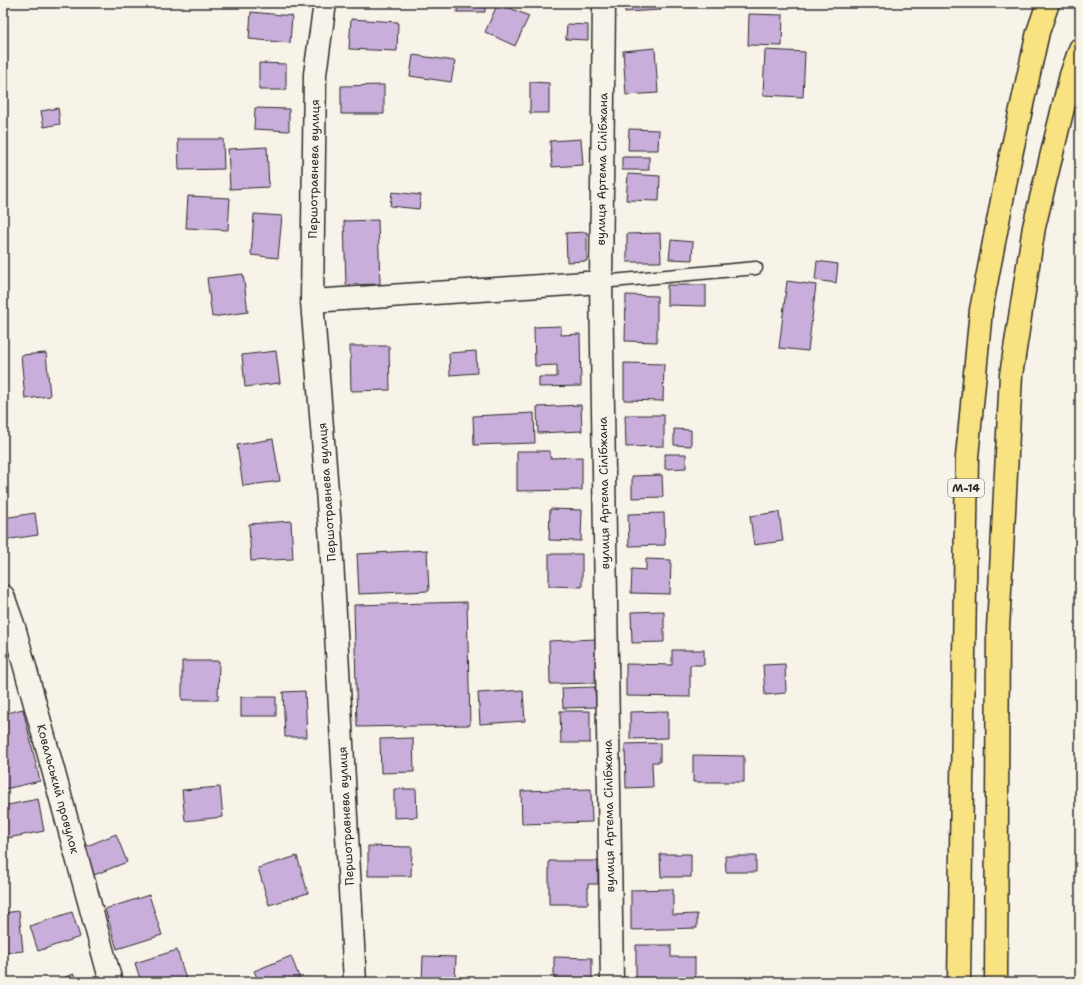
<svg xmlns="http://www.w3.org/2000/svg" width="1083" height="985" font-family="'Shantell Sans',sans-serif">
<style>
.building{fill:#c9adda;stroke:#2b2b2b}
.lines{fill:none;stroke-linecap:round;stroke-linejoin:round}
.lane-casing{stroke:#2b2b2b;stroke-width:15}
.street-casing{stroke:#2b2b2b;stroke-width:25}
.secondary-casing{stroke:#2b2b2b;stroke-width:25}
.highway-casing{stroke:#2b2b2b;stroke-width:25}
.lane{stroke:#f7f3e8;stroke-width:12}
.street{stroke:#f7f3e8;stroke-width:22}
.secondary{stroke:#f7f3e8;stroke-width:22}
.highway{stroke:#f8e281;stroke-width:22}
.labels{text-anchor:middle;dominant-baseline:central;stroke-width:3;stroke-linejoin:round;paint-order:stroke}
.shield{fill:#f7f3e8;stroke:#686764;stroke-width:1}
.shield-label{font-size:11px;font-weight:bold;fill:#2b2b2b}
.street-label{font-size:12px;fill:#2b2b2b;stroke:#f7f3e8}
</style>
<rect width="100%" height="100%" fill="#f7f3e8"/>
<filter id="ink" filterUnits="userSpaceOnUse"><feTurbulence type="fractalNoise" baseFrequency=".025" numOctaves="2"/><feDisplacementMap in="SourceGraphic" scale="8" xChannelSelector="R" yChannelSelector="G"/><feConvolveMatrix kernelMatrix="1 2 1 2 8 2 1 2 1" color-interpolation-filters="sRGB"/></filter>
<g filter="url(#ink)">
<!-- building -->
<g class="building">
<polygon points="458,3 485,3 485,12 457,12"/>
<polygon points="498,3 529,16 515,46 485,32"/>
<polygon points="625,3 660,3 661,10 625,12"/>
<polygon points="251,12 292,16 290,43 249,39"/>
<polygon points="749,14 783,15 782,46 748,45"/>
<polygon points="351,19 398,22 397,51 349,49"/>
<polygon points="567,24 588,25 588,40 566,39"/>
<polygon points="655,48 658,93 626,95 623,51"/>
<polygon points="765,50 805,52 803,97 763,95"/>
<polygon points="413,55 455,61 451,82 410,76"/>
<polygon points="259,63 286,64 286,90 259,90"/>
<polygon points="530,82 549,83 549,113 530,113"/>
<polygon points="384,85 384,114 341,114 341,86"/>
<polygon points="58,108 60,124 44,127 41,111"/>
<polygon points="255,108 289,109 289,131 254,129"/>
<polygon points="629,129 659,130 658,150 628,150"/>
<polygon points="178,139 223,139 224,169 179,170"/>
<polygon points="581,139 583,165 552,167 550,141"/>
<polygon points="267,147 269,187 230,189 228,149"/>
<rect x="622" y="157" width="27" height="13"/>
<polygon points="628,174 660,176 659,201 626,200"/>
<polygon points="392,192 421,195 419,209 390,206"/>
<polygon points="188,196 230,198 228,230 186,228"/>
<polygon points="254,214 282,216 278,258 251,255"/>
<polygon points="378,220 380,284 346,285 344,221"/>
<polygon points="587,232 587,261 567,262 566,233"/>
<polygon points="660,233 661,262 627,262 627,234"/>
<polygon points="671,240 693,242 692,260 669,259"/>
<polygon points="817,261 838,264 836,283 815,280"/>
<polygon points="243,274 248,312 212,317 207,278"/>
<polygon points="787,281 816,285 808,351 779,348"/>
<polygon points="667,285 706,285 706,306 667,305"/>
<polygon points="626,295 657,296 657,342 625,341"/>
<polygon points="561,326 561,335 580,334 581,386 539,387 539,377 557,377 557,365 535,366 534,327"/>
<polygon points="350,346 389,346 390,390 351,391"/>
<polygon points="276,351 280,383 245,387 242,355"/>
<polygon points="476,351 477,373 450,375 449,353"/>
<polygon points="46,353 50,396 25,399 21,355"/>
<polygon points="624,363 664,364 663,401 624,400"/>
<polygon points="581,405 582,431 538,433 537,407"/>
<polygon points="534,413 535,443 474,445 473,416"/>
<polygon points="625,415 664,415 664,446 626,447"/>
<polygon points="674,429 691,430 691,446 674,445"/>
<polygon points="273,439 280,481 243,486 237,445"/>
<polygon points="517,451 550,451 550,458 582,457 582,490 517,491"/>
<polygon points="665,454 686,454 686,468 665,469"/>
<polygon points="662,475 663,497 632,498 632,476"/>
<polygon points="550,509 582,510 581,541 549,540"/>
<polygon points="779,512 783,541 754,545 750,516"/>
<polygon points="35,513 38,535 4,540 3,518"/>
<polygon points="664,513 665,545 629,546 628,514"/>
<polygon points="291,521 293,559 251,561 249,524"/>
<polygon points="427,550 429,591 359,594 357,554"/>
<polygon points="549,554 582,554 582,587 549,586"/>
<polygon points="646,559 671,560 670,594 631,593 632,569 646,570"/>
<polygon points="467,602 470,725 357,727 354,605"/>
<polygon points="664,611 664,642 632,643 631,612"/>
<polygon points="596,639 597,683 550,684 549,641"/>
<polygon points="672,650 704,650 704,665 690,665 690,697 626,696 626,664 672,665"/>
<polygon points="182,661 219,661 218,700 182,700"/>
<polygon points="785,664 786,693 765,695 763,665"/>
<polygon points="595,687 596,707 563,708 562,688"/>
<polygon points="523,690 525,721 480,724 478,693"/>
<polygon points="305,691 307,737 285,737 283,692"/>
<rect x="241" y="697" width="35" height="19"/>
<polygon points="23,709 40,781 5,789 3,782 3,714"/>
<polygon points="560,711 590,711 590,743 561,743"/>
<polygon points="668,711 668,738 630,739 630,712"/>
<polygon points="413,738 414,772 381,773 380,739"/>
<polygon points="660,743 660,762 652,762 653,787 626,788 625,744"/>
<polygon points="693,755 744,756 744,782 693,782"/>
<polygon points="220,787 223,817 185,821 182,790"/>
<polygon points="394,789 416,789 417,817 394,818"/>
<polygon points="591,789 592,822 522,824 521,791"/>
<polygon points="38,799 44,831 3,839 3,806"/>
<polygon points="116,834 127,862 94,875 82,848"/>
<polygon points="368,846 412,847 411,876 368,876"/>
<polygon points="660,854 691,854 691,877 661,877"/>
<polygon points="297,856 308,893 269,905 258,868"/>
<polygon points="725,856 756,856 756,872 726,872"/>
<polygon points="549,861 598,861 598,884 588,884 588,904 549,904"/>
<polygon points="673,889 673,915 697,914 697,928 631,930 631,890"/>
<polygon points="149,895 162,935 117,949 105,909"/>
<polygon points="19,911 23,951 3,953 3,913"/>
<polygon points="72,912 80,937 38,951 30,926"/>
<polygon points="636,945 671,945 671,957 695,957 695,982 636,982"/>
<polygon points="177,950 187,982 141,982 135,963"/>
<polygon points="291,956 301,982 259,982 254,971"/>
<polygon points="423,956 456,957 455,982 422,982"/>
<polygon points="554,957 592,958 592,980 554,979"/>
<polygon points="74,974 76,982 52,982"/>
</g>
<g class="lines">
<defs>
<polyline id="lane" points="601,282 756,268"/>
<g id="street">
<polyline points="604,3 601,282 612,982"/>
<polyline points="312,301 601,282"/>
<polyline points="3,596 14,627 111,982"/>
</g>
<polyline id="secondary" points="325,3 315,74 312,301 331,541 355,982"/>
<g id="highway">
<polyline points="959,982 967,457 981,310 1009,164 1038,32 1048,3"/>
<polyline points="996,982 998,629 1011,375 1034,227 1071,75 1080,49"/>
</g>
</defs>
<!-- lane casing -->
<use href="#lane" class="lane-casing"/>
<!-- street casing -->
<use href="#street" class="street-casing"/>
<!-- secondary casing -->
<use href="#secondary" class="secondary-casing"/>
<!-- highway casing -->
<use href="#highway" class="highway-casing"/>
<!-- lane -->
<use href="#lane" class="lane"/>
<!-- street -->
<use href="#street" class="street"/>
<!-- secondary -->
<use href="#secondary" class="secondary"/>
<!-- highway -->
<use href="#highway" class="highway"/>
</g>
</g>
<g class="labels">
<!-- shield labels -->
<rect class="shield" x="948" y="479" width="36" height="18" rx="3"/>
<g class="shield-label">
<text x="966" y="488">М-14</text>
</g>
<!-- street labels -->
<g class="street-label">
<text transform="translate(314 169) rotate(-89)">Першотравнева вулиця</text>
<text transform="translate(602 169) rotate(-89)">вулиця Артема Сілібжана</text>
<text transform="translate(327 492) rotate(-94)">Першотравнева вулиця</text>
<text transform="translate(604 493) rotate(-91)">вулиця Артема Сілібжана</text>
<text transform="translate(58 789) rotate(75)">Ковальський провулок</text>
<text transform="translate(346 816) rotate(-93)">Першотравнева вулиця</text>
<text transform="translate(609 816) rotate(-91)">вулиця Артема Сілібжана</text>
</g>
</g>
<!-- margin -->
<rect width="1083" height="985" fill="none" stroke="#f7f3e8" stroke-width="16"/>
<rect x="8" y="8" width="1067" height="969" fill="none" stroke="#2b2b2b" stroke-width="1.5" filter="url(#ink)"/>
</svg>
